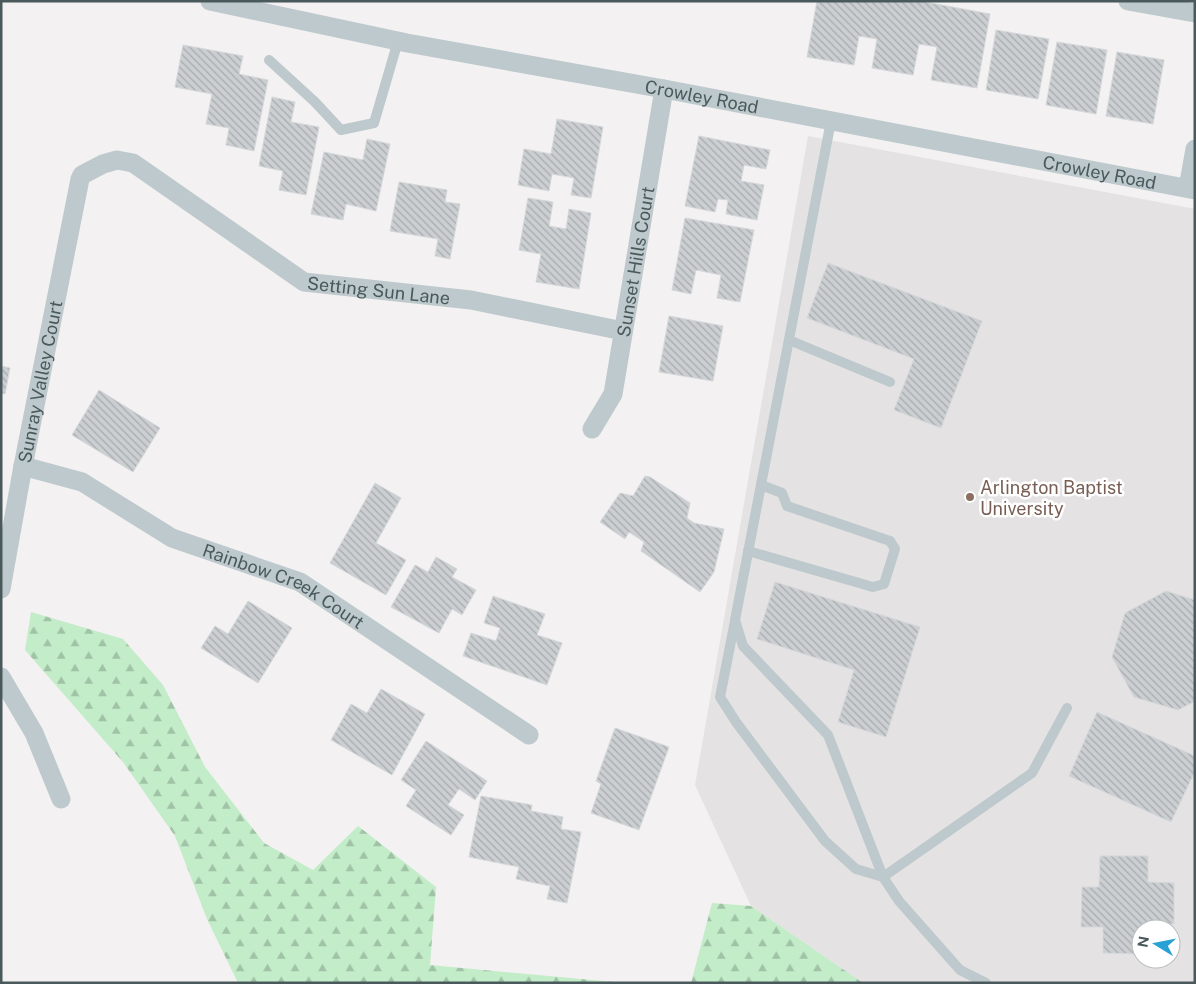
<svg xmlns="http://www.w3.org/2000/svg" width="1196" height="984" font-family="'Public Sans',sans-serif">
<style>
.education{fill:#e4e2e2;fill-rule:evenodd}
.forest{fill:url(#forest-firs)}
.building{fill:url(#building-back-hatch);stroke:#d5d8db}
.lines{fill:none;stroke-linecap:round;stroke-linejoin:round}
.service{stroke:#bdc9cc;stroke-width:10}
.minor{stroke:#bdc9cc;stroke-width:19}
.education-dot{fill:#8d6e63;stroke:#fff;stroke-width:2}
.labels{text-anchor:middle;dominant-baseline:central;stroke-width:5;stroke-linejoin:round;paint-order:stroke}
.street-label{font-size:18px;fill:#4a595c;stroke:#fff}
.education-label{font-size:18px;fill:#785e54;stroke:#fff;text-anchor:start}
</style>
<defs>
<pattern id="forest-firs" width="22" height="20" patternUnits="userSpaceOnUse" patternTransform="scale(1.25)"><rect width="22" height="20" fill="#c3ecc8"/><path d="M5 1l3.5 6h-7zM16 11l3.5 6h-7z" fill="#a0c2a6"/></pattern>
<pattern id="building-back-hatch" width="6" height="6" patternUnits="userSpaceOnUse" patternTransform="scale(1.25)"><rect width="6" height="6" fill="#cbcfd2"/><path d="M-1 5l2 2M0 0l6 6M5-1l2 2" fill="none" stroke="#a7abae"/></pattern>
</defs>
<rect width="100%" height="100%" fill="#f3f1f1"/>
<!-- education -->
<path class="education" d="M 808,136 L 1195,209 L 1195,983 L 863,983 L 751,906 L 695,785 ZM 1141,929 L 1171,929 L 1171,959 L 1141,959 Z"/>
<!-- forest -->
<g class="forest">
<polygon points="31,612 123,639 163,685 205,767 264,843 313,870 358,826 436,887 430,965 625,983 238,983 207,919 175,836 123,762 25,650"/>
<polygon points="712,903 751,906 863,983 691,983"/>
</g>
<!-- building -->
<g class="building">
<polygon points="817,1 920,1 990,14 977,88 931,80 937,47 919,44 913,75 872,68 877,39 859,36 854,65 807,57"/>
<polygon points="996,30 1049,39 1038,99 986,90"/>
<polygon points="1057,42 1107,50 1096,114 1046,105"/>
<polygon points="183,45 243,56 239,74 268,80 254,151 226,145 229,128 206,124 212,94 175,87"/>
<polygon points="1117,52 1164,60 1153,124 1106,116"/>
<polygon points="272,97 295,102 291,122 319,127 306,195 279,190 283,171 259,166"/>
<polygon points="557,119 603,127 591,198 571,195 574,178 552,174 549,191 518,185 524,149 551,154"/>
<polygon points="699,136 770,150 766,169 744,165 741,181 764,185 757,220 726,214 728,200 718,199 715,212 685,206"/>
<polygon points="367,139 390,144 376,211 346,204 343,220 311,214 324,152 363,160"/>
<polygon points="399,182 447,190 445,202 460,204 450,259 435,256 438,239 390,231"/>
<polygon points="528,198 553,202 549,226 566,229 569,209 591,213 579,289 536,282 541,254 519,250"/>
<polygon points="685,218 754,230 740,302 717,298 721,275 696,270 691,294 672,290"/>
<polygon points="828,263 982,321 941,428 894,410 914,359 807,318"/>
<polygon points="669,316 723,326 713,381 659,372"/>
<polygon points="1,366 10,368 5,394 1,393"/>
<polygon points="99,390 160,428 133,472 72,435"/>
<polygon points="645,476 650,477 690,503 687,518 694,523 724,529 714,572 700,592 641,551 644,542 629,532 625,539 600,522 620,493 633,496"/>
<polygon points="375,483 401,498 376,543 406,560 386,595 330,563"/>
<polygon points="436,557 457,569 452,577 476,590 462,615 452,609 439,633 391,607 415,565 428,572"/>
<polygon points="775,582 920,627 886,737 838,722 854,670 757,639"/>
<polygon points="1166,591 1195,600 1195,701 1178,710 1134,697 1112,657 1125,613"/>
<polygon points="493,596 545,614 537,635 562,643 547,685 463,656 471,633 496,641 500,628 484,623"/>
<polygon points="248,601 292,628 258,683 201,648 215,626 228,634"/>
<polygon points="381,689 425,714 392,775 331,740 351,704 367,713"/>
<polygon points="1097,712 1195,756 1195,771 1171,822 1069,776"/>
<polygon points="615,728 669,747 639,830 591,813 601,784 596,781"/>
<polygon points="426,741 487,781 475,800 459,789 448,805 464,815 451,835 406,806 416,790 401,780"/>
<polygon points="481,796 532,805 531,811 563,817 561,829 581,832 567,903 547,899 550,886 516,879 519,867 469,857"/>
<polygon points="1100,856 1148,856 1148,882 1174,883 1174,924 1151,924 1151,929 1141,929 1141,954 1103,953 1103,927 1081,927 1082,887 1099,887"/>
</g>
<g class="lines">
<!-- service -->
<g class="service">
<polyline points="269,60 315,102 341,130 374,123 398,41"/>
<polyline points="831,121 735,620 743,646 828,735 883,877 899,901 960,970 986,983"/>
<polyline points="789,340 890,382"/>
<polyline points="748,551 873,587 884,584 895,549 890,541 787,506 782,493 761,485"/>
<polyline points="735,621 720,697 736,722 825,841 856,869 883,877 1032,773 1067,708"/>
</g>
<!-- minor -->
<g class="minor">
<path id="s1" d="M 210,1 L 407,43 L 664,89 L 1195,190"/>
<polyline points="1128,1 1195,13"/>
<polyline points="1188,188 1195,149"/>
<path id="s2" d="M 592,429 L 613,394 L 664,89"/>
<path id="s3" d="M 23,466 L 82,482 L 172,538 L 300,582 L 529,735"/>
<path id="s4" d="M 1,589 L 23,466 L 80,179 L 82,175 L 103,164 L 117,160 L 133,163 L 304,282 L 471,300 L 623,331"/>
<polyline points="1,677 34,733 61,799"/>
</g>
</g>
<!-- markers -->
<circle class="education-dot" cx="970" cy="497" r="5"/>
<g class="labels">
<!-- street labels -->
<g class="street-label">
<text stroke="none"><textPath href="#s1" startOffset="501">Crowley Road</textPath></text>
<text stroke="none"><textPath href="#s1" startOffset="906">Crowley Road</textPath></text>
<text stroke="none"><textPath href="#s2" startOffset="175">Sunset Hills Court</textPath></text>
<text stroke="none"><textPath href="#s4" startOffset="760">Setting Sun Lane</textPath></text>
<text stroke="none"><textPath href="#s4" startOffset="211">Sunray Valley Court</textPath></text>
<text stroke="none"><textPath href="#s3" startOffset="289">Rainbow Creek Court</textPath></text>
</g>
<!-- education labels -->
<g class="education-label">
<text x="980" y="487">Arlington Baptist<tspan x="980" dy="21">University</tspan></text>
</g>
</g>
<!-- border -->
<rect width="1196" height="984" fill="none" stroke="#4a595c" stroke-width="5"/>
<!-- north arrow -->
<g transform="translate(1156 944) rotate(280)"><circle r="24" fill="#ffffff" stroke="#b7bdbe"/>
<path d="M0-4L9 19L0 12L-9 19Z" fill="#28a2d5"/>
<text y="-8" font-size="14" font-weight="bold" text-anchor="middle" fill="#4a595c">N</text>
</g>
</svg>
